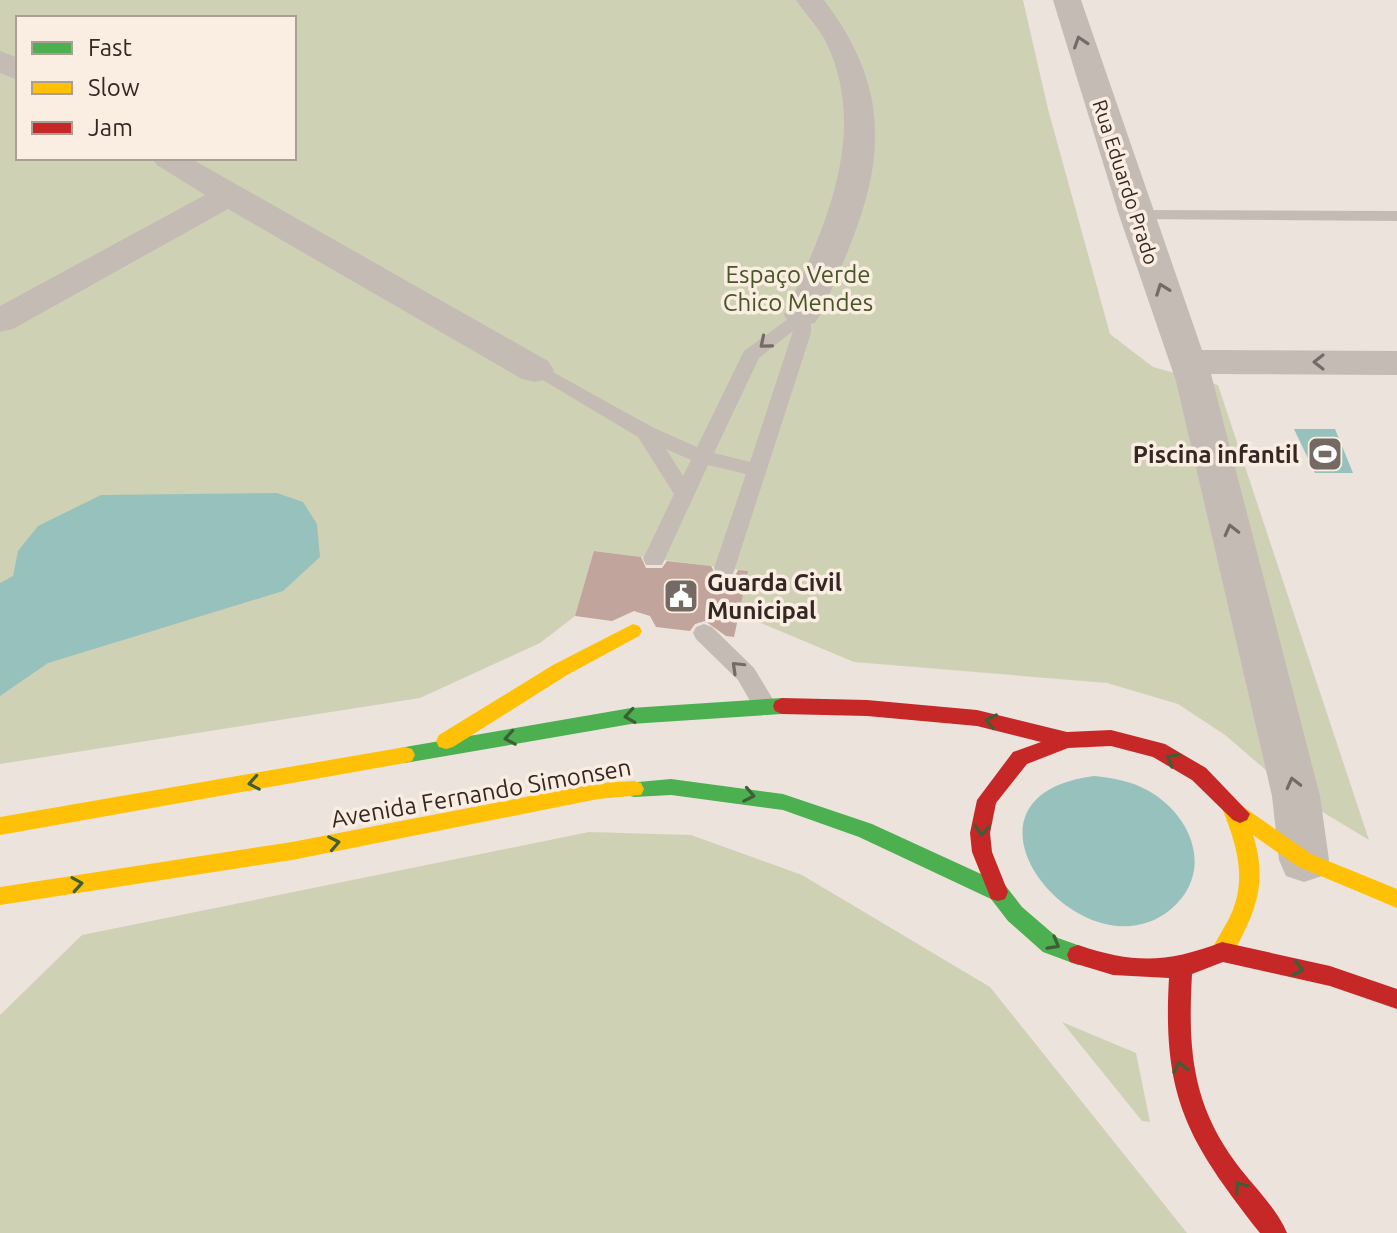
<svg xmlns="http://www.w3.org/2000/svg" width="1397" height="1233" font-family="Ubuntu,sans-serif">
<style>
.green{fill:#cfd1b4;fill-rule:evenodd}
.water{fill:#97c1bc}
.building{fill:#c1a49c}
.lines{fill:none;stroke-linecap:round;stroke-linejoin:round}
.lane{fill:#c4bbb5;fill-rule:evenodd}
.street{fill:#c4bbb5;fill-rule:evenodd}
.fast{fill:#4caf50;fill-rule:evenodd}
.slow{fill:#ffc107;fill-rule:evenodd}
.jam{fill:#c62828;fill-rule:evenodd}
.oneway{stroke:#756a65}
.oneway2{stroke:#3e5e36}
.labels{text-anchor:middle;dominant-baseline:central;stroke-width:7;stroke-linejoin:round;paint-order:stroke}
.far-street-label{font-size:20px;fill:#352824;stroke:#faede1}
.park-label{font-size:24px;fill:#485526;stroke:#faede1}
.poi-label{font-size:24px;font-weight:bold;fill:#352824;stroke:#faede1;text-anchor:end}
.street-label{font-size:24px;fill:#352824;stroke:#faede1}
</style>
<rect width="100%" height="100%" fill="#ece3dc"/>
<!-- green -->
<g class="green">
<path d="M 0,0 L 1023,0 L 1048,109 L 1110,334 L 1153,367 L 1218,385 L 1369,840 L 1296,796 L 1225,735 L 1178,704 L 1107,683 L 854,662 L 739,614 L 747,571 L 595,551 L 575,616 L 540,643 L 420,698 L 0,764 ZM 18,18 L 294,18 L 294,158 L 18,158 Z"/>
<polygon points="589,832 691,835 802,875 990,987 1187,1233 0,1233 0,1015 82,935"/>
<polygon points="1062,1022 1136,1053 1150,1122 1142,1121"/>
</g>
<!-- water -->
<g class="water">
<polygon points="1294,429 1335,429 1353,473 1315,473"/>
<polygon points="277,493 303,502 317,524 320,557 283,591 48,663 0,696 0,583 13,576 18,551 38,526 101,495"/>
<path d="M 1094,776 C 1113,778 1131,781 1147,790 C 1193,815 1215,873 1170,910 C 1082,981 933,797 1094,776 Z"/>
</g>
<!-- building -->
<polygon class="building" points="594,551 641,557 646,568 662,568 667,561 711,566 717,577 735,576 738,570 748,571 734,637 726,636 705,621 695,624 690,631 656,627 650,616 634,611 612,621 575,616"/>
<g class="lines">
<!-- lane -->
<g class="lane">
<polygon points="1136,210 1397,211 1397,221 1130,219 1128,215"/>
<path d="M 802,309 L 811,315 L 811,333 L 733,574 L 717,574 L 714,568 L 746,474 L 708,465 L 662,565 L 646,565 L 643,559 L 674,494 L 638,437 L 526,370 L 535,364 L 542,366 L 652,427 L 697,447 L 744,351 ZM 793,331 L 750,462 L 714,453 L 759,358 ZM 666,449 L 691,460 L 683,476 Z"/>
<polygon points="704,624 712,627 754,668 777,706 773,713 757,713 738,680 696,639 693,633 696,627"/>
</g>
<!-- street -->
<g class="street">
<path d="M 796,0 L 824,0 C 910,113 873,198 820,315 L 815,323 L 802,326 L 789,323 L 784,315 C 824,230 871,132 825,40 C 817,26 805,13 796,0 Z"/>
<polygon points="1053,0 1081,0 1202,350 1397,351 1397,375 1211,374 1320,796 1329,860 1322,876 1304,882 1286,876 1279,860 1272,796 1176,381 1119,215"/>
<polygon points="0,51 18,58 18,80 0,73"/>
<polygon points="152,158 190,158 548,361 554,370 548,379 535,382 522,379 228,209 13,329 0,332 0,306 205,195 157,165"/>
</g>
<!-- fast -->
<g class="fast">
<polygon points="782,698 789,701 791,706 789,711 782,714 631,724 405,763 398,761 395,755 398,749 405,747 631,708"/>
<polygon points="671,779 783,794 872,824 1005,885 1022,907 1058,938 1086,948 1089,955 1086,962 1078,965 1043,952 1008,921 991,899 859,837 783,810 671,795 634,797 627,795 624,789 627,783"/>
</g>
<!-- slow -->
<g class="slow">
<polygon points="633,624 639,626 642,631 639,636 567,675 453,747 446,749 439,747 436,741 439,735 553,665"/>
<polygon points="405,747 412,749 415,755 412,761 405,763 0,835 0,817"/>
<polygon points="634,781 641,783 644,789 641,795 598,799 292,860 0,905 0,887 292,842 598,783"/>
<path d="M 1232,799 L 1311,854 L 1397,889 L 1397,908 L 1297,866 L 1253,835 C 1269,885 1254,915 1230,959 L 1222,962 L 1214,959 L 1211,952 C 1217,938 1226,926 1232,912 C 1247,876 1236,843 1222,808 L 1225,802 Z"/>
</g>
<!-- jam -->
<g class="jam">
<polygon points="782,698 867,700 977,710 1067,732 1111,730 1165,744 1206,768 1250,814 1247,820 1240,823 1233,820 1192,780 1153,757 1111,746 1068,748 1027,764 996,803 990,833 992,852 1008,892 1005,899 998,901 991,899 972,852 970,833 977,800 1013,752 1041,742 977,726 867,716 782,714 775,711 773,706 775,701"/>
<path d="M 1222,942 L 1330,966 L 1397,989 L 1397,1009 L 1330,986 L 1223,962 L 1192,974 C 1188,1047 1191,1102 1236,1163 C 1252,1185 1277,1208 1287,1233 L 1260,1233 C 1188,1141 1162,1098 1169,978 L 1113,975 L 1070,962 L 1067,955 L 1070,948 L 1078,945 C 1135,964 1167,963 1222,942 Z"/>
</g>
</g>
<!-- one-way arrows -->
<defs><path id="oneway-chevron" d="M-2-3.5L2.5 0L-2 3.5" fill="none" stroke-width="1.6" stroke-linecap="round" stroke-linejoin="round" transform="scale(2)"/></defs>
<g class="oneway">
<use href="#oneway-chevron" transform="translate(1080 42) rotate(-108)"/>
<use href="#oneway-chevron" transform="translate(1162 289) rotate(-110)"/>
<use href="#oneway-chevron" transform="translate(765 343) rotate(140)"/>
<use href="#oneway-chevron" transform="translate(1319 362) rotate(-180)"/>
<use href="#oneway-chevron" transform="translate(1231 530) rotate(-104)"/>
<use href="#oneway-chevron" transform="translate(737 667) rotate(-136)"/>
<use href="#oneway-chevron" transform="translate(1293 783) rotate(-104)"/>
</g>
<g class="oneway2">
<use href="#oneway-chevron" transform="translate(630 716) rotate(171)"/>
<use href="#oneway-chevron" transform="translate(991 721) rotate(-168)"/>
<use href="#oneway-chevron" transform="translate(510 738) rotate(170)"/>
<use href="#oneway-chevron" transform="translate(1172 759) rotate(-150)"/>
<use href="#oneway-chevron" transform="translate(254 783) rotate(170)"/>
<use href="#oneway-chevron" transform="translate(749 795) rotate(11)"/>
<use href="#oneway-chevron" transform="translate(982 830) rotate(93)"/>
<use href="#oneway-chevron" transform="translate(334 843) rotate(-11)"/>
<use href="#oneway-chevron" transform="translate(77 884) rotate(-9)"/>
<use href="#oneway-chevron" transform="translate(1054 944) rotate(29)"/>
<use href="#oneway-chevron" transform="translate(1298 969) rotate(12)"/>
<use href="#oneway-chevron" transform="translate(1180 1067) rotate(-101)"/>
<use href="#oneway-chevron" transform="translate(1240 1187) rotate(-127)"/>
</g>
<!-- icons -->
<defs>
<symbol id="stadium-square" viewBox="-11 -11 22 22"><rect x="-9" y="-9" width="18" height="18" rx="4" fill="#756964" stroke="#faede1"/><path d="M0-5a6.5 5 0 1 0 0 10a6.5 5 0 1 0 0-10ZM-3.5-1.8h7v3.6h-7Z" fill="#fff"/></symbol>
<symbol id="civic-square" viewBox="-11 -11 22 22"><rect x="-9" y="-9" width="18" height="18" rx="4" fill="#756964" stroke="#faede1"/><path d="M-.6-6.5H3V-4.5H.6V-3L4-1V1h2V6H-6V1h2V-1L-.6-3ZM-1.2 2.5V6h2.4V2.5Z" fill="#fff"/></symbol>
</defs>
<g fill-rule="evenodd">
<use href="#stadium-square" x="1305" y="434" width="40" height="40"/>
<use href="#civic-square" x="661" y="576" width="40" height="40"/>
</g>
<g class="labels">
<!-- far-street labels -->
<g class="far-street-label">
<text transform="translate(1126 182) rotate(72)">Rua Eduardo Prado</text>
</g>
<!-- park labels -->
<g class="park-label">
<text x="798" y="274">Espaço Verde<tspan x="798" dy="28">Chico Mendes</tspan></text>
</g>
<!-- poi labels -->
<g class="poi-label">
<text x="1299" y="454">Piscina infantil</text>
<text x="707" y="582" text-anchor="start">Guarda Civil<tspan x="707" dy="28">Municipal</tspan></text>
</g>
<!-- street labels -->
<g class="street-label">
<text transform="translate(481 793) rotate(-10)">Avenida Fernando Simonsen</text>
</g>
</g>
<!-- legend -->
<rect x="16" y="16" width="280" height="144" fill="#faede1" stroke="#ab9e95" stroke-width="2"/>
<rect x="32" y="42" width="40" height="12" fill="#4caf50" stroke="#ab9e95" stroke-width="2"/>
<text x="88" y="56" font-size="24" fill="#352824">Fast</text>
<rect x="32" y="82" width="40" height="12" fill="#ffc107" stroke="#ab9e95" stroke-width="2"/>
<text x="88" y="96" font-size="24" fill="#352824">Slow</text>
<rect x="32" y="122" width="40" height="12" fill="#c62828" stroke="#ab9e95" stroke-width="2"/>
<text x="88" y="136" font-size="24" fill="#352824">Jam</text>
</svg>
